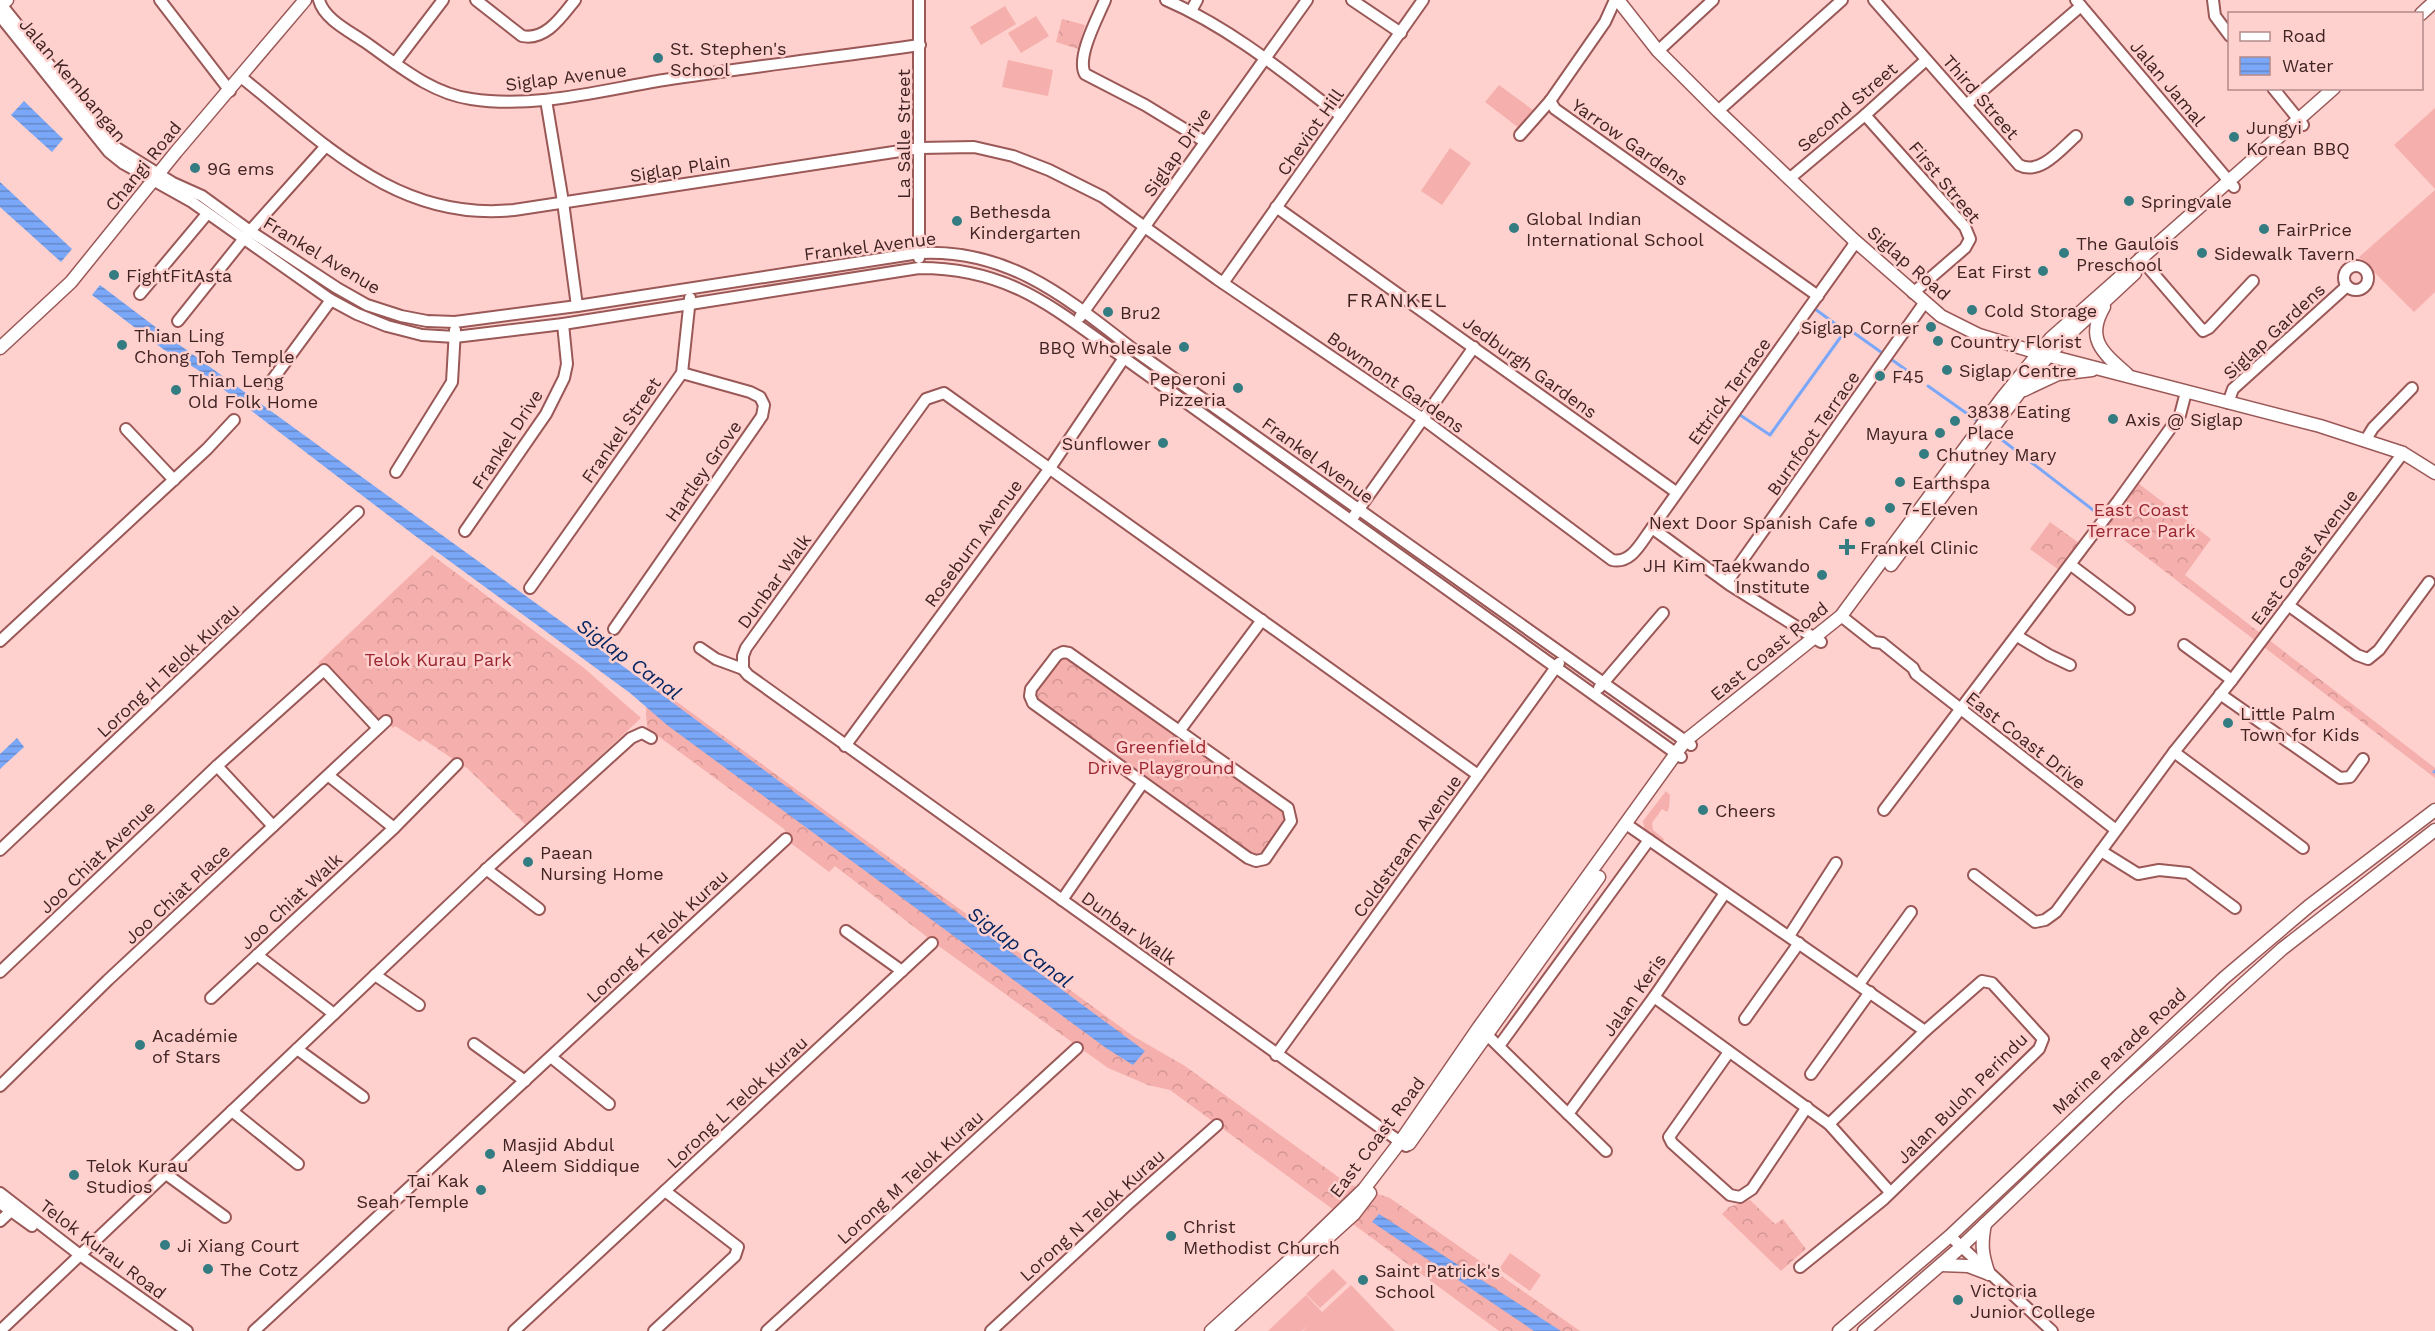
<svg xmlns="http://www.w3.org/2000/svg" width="2435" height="1331" font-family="'Work Sans',sans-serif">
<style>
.grass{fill:#f5afac}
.forest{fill:url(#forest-crowns)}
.water{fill:url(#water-rules)}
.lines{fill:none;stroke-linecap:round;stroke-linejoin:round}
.stream{stroke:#7aa7f7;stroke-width:3}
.minor-casing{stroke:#9a5857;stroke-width:14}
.major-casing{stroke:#9a5857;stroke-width:15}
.minor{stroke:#fff;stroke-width:10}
.major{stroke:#fff;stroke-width:12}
.poi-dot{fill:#337c81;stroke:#ffd1ce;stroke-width:2}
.labels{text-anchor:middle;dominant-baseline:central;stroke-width:5;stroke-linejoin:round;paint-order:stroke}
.poi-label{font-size:18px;fill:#402323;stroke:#ffd1ce;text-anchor:start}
.street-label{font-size:18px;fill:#402323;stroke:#ffd1ce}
.park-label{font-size:18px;fill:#99252f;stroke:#ffd1ce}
.neighbourhood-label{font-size:20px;letter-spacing:1.5px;fill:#402323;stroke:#ffd1ce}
.water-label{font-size:20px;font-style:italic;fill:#052561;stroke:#ffd1ce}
</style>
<defs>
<pattern id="forest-crowns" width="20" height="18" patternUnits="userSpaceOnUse" patternTransform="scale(1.5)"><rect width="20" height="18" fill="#f5afac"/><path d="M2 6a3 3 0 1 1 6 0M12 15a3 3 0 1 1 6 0" fill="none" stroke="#d39694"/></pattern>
<pattern id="water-rules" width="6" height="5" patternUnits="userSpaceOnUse" patternTransform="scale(1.5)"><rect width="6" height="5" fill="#7aa7f7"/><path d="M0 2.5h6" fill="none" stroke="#6588c8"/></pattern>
</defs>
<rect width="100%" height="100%" fill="#ffd1ce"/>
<!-- grass -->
<g class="grass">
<polygon points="1005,6 1016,24 981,45 970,27"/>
<polygon points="1036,16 1049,36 1021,53 1008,33"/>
<polygon points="1008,60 1053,70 1048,96 1002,87"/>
<polygon points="1499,85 1533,110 1519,128 1485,102"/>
<polygon points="2435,108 2435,189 2394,145"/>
<polygon points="1450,148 1471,163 1442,205 1421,191"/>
<polygon points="2435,190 2435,292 2414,312 2359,257"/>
<polygon points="1666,791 1670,795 1669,808 1667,812 1662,809 1652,823 1653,830 1664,839 1661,845 1645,832 1643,821"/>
<polygon points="1510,1253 1541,1275 1530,1291 1499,1269"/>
<polygon points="1333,1269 1347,1283 1320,1308 1306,1294"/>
<polygon points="1351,1285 1395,1331 1303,1331 1309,1324 1302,1331 1268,1331 1306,1295 1322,1312"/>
</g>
<!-- forest -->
<g class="forest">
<polygon points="1062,19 1085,25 1078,49 1056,42"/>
<polygon points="2134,480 2211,539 2185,575 2435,768 2435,778 2103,524"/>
<polygon points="2050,522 2079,543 2059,570 2030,549"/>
<polygon points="432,555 584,668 641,718 526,825 468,769 423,739 420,742 395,726 393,728 383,718 379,721 318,663"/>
<polygon points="1063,652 1288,808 1291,821 1256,861 1035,705 1031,689"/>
<polygon points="647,680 1133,1036 1185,1066 1348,1184 1390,1198 1580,1331 1499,1331 1170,1090 1148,1085 1108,1068 940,947 835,866 829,872 792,844 784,829 658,736 654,739 648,734 646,715"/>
<polygon points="1750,1200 1775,1224 1783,1219 1806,1249 1781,1271 1722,1214 1729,1207"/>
</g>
<!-- water -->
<g class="water">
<polygon points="24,101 63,139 52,152 11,115"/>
<polygon points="0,182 72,249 61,262 0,207"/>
<polygon points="100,285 170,338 642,680 1145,1051 1133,1065 1106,1048 667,725 630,693 414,535 198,370 163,349 92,295"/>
<polygon points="17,738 24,747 0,769 0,754"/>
<polygon points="1379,1214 1561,1331 1534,1331 1372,1222"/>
</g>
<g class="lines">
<!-- stream -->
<g class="stream">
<polyline points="1815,309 1845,331 1847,328 1919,379"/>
<polyline points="1928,386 1976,420"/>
<polyline points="1740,415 1770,435 1845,331"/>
<polyline points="1997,436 2097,513"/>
<polyline points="2434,772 2435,771"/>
</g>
<defs>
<g id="minor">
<polyline points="160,0 230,91"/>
<path d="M 319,0 C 324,19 349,31 365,42 C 398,65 430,93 471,99 C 535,109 602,90 664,80 C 749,67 835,57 920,45"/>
<path d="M 476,0 L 522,36 C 546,41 562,16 575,0"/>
<path d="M 1105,0 C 1098,17 1076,57 1085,74 L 1145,105 L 1204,141"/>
<path d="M 1166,0 C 1231,28 1286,74 1341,116"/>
<polyline points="1352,0 1401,33"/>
<path d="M 1874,0 L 2019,165 C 2040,176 2061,149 2076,136"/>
<polyline points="2076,0 2234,187"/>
<polyline points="2213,0 2215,16 2230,36"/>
<path d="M 0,3 L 115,147 L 173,183 L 202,196 L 250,231 L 337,288 L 367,305 L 401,316 L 427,321 L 455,322 L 577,306 L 919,253 C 1009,248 1068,299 1134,350 L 1691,745"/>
<polyline points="1191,11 1197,0"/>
<path d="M 0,16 L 109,152 L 124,164 L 192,202 L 331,300 L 357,314 L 387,326 L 422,335 L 455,337 L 563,324 L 919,268 C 1011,268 1054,309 1124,358 L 1681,757"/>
<polyline points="1658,51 1713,0"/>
<polyline points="395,63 443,0"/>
<path d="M 241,77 C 325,144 398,222 514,210 L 920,148 L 974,147 L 1013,156 L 1049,170 L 1103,197 L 1217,279 L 1423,419 L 1612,560 C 1632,564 1641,542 1652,528 L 1853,246 L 1854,240"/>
<polyline points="2273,88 2303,125"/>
<polyline points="546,100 563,202 577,306"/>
<polyline points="1550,101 1555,109 1818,296"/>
<polyline points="1967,104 2081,6"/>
<polyline points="1718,111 1842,0"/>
<polyline points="1865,115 1965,227 1970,239 1965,248 1913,293"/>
<polyline points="1520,135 1550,101 1605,22 1615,0"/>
<polyline points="1789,179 1865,115 1926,60"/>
<polyline points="1276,207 1676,492"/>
<polyline points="919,258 919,0"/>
<polyline points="2140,258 2203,331 2209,328 2253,281"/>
<circle cx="2356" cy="278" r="12"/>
<polyline points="1223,283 1423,0"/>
<polyline points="140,294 207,214"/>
<polyline points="1080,317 1307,0"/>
<polyline points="178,321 250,231 326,146"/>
<polyline points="270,383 331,300"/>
<polyline points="2228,403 2233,389 2347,286"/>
<polyline points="126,429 174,480"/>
<polyline points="2365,441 2373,428 2412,388"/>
<polyline points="396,472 452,382 455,330"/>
<polyline points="1354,516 1474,347"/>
<polyline points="1652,528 1730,585 1821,642"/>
<polyline points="465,531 546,414 564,378 567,364 563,324"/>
<polyline points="2071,565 2129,609"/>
<polyline points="1727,582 1925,302"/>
<polyline points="530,588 682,373 690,298"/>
<polyline points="2288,605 2357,655 2368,659 2379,650 2429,582"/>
<polyline points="1841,616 1874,642 1882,643 1913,668 1916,674 2116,830"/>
<polyline points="614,629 762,416 764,405 760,397 750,392 682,373"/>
<polyline points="2017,636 2049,655 2070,665"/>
<polyline points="0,641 207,449 234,420"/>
<polyline points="2184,645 2232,680"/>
<polyline points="700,648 716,659 743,669"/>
<polygon points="1063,652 1069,653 1288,808 1291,821 1265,859 1256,861 1248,858 1033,703 1030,696 1031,689 1057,655"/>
<polyline points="1599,688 1663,613"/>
<polyline points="2220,694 2340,778 2350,777 2363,759"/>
<polyline points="1180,730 1262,620"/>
<polyline points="845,746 1050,468 1124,358"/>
<polyline points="2174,752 2303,848"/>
<polyline points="217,766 273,826"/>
<polyline points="329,776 394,828"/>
<polyline points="1884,810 2118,501 2180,415 2186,392"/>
<polyline points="1626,824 1925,1031"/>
<polyline points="0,850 358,512"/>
<polyline points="2101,851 2138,874 2159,870 2188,873 2235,908"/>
<polyline points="486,869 539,909"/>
<polyline points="1974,875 2035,922 2045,920 2056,912 2174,752 2232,680 2403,453"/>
<polyline points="1062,900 1142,784"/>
<polyline points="846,931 902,971"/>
<polyline points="1789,936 1836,863"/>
<polyline points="257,955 334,1014"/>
<polyline points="0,972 217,766 324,670 378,728"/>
<polyline points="375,975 419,1005"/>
<polyline points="1859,984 1911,912"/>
<polyline points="1654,997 1829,1124 1890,1192"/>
<polyline points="211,998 394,828 457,764"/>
<polyline points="1745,1019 1799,943"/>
<polyline points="1482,1030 1606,1151"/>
<polyline points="474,1044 525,1081"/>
<polyline points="1499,1046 1649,840"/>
<polyline points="297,1049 363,1097"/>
<polyline points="1729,1052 1669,1137 1672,1143 1730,1195 1740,1197 1752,1189 1807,1107"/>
<polyline points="1276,1055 1559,663"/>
<polyline points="551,1057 609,1104"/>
<polyline points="1811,1074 1870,992"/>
<polyline points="0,1086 108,980 386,721"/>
<polyline points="232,1111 298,1164"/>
<polyline points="1568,1114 1654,997 1725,893"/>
<polyline points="1406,1146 748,675 743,669 743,656 746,648 926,399 944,393 1478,775"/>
<polyline points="166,1174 225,1217"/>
<polyline points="0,1193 80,1255 187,1331"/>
<polyline points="0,1203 32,1226"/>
<polyline points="0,1221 14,1208"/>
<polyline points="1950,1236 2052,1331"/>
<polyline points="1800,1267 1884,1199 2039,1049 2043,1039 1992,983 1982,981 1925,1031 1829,1124"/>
<polyline points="0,1331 491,865 631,738 642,733 651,738"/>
<polyline points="254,1331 786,839"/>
<polyline points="514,1331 932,943"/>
<polyline points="654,1331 735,1256 738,1247 665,1191"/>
<polyline points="767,1331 1077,1048"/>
<polyline points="991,1331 1128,1204 1217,1125"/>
</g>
<g id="major">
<polyline points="1618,0 1658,51 1718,111 1854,240 1941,316 1979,335 2038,353 2320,426 2403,453 2435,473"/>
<polyline points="0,6 7,0"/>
<polyline points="2421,14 2435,1"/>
<path d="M 2104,307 C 2085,339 2103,353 2127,374"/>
<polyline points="0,348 71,282 176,152 305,0"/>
<polyline points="2024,390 2058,374 2092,370"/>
<polyline points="1891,565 2036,370 2061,342 2135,273"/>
<polyline points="1409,1144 1599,877"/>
<path d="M 1985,1224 C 1981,1244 1982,1255 1989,1274"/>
<polyline points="1941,1265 1968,1266 1989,1274"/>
<polyline points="1211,1331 1303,1248 1364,1189 1400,1142 1479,1027 1685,741 1841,616 2002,398 2051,338 2334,88"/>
<polyline points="1225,1331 1354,1214 1370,1193"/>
<polyline points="1839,1331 1950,1236 2224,978 2309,906 2435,810"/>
<polyline points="1864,1331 1961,1247 2119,1096 2282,949 2435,830"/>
</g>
</defs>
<!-- minor casing -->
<use href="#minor" class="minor-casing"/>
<!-- major casing -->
<use href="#major" class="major-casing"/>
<!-- minor -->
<use href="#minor" class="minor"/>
<!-- major -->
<use href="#major" class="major"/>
</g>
<!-- markers -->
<g class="poi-dot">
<circle cx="658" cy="58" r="6"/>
<circle cx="2234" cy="137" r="6"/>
<circle cx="195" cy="168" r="6"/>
<circle cx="2129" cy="201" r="6"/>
<circle cx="957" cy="221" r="6"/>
<circle cx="1514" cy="228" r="6"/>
<circle cx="2264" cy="229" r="6"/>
<circle cx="2064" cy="253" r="6"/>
<circle cx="2202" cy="253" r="6"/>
<circle cx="2043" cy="271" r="6"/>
<circle cx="114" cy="275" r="6"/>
<circle cx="1972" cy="310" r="6"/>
<circle cx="1108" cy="312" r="6"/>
<circle cx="1931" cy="327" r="6"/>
<circle cx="1938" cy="341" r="6"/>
<circle cx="122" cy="345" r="6"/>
<circle cx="1184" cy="347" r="6"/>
<circle cx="1947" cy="370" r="6"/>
<circle cx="1880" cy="376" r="6"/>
<circle cx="1238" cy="388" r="6"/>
<circle cx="176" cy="390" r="6"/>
<circle cx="2113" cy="419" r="6"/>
<circle cx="1955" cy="421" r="6"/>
<circle cx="1940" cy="433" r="6"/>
<circle cx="1163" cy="443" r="6"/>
<circle cx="1924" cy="454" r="6"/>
<circle cx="1900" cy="482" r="6"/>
<circle cx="1890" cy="508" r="6"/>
<circle cx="1870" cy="522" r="6"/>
<path d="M1844 538h6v6h6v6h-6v6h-6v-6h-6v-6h6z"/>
<circle cx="1822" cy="575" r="6"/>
<circle cx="2228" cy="723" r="6"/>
<circle cx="1703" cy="810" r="6"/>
<circle cx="528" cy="862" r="6"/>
<circle cx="140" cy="1045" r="6"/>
<circle cx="490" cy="1154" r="6"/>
<circle cx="74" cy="1175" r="6"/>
<circle cx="481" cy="1190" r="6"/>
<circle cx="1171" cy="1236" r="6"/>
<circle cx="165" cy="1245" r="6"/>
<circle cx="208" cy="1269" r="6"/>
<circle cx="1363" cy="1280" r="6"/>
<circle cx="1958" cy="1300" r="6"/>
</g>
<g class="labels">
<!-- poi labels -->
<g class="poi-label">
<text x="670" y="48">St. Stephen's<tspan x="670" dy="21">School</tspan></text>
<text x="2246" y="127">Jungyi<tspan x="2246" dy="21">Korean BBQ</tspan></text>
<text x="207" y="168">9G ems</text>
<text x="2141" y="201">Springvale</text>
<text x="969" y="211">Bethesda<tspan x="969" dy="21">Kindergarten</tspan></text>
<text x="1526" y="218">Global Indian<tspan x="1526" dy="21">International School</tspan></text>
<text x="2276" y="229">FairPrice</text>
<text x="2076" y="243">The Gaulois<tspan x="2076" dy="21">Preschool</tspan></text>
<text x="2214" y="253">Sidewalk Tavern</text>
<text x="2031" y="271" text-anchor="end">Eat First</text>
<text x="126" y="275">FightFitAsta</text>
<text x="1984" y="310">Cold Storage</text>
<text x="1120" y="312">Bru2</text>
<text x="1919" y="327" text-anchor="end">Siglap Corner</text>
<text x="134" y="335">Thian Ling<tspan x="134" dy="21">Chong Toh Temple</tspan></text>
<text x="1950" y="341">Country Florist</text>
<text x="1172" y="347" text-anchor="end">BBQ Wholesale</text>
<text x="1959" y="370">Siglap Centre</text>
<text x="1892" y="376">F45</text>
<text x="1226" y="378" text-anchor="end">Peperoni<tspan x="1226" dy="21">Pizzeria</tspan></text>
<text x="188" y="380">Thian Leng<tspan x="188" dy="21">Old Folk Home</tspan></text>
<text x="1967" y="411">3838 Eating<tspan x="1967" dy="21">Place</tspan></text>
<text x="2125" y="419">Axis @ Siglap</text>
<text x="1928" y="433" text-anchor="end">Mayura</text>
<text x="1151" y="443" text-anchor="end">Sunflower</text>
<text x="1936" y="454">Chutney Mary</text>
<text x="1912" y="482">Earthspa</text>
<text x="1902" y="508">7-Eleven</text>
<text x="1858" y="522" text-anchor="end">Next Door Spanish Cafe</text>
<text x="1860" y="547">Frankel Clinic</text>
<text x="1810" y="565" text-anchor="end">JH Kim Taekwando<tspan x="1810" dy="21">Institute</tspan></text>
<text x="2240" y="713">Little Palm<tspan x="2240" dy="21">Town for Kids</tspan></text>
<text x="1715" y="810">Cheers</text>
<text x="540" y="852">Paean<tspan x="540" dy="21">Nursing Home</tspan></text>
<text x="152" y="1035">Académie<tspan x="152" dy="21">of Stars</tspan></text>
<text x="502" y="1144">Masjid Abdul<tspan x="502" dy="21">Aleem Siddique</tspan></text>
<text x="86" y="1165">Telok Kurau<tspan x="86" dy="21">Studios</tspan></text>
<text x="469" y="1180" text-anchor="end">Tai Kak<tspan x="469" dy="21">Seah Temple</tspan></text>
<text x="1183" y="1226">Christ<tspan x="1183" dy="21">Methodist Church</tspan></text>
<text x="177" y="1245">Ji Xiang Court</text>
<text x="220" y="1269">The Cotz</text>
<text x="1375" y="1270">Saint Patrick's<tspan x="1375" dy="21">School</tspan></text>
<text x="1970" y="1290">Victoria<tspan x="1970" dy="21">Junior College</tspan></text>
</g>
<!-- street labels -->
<g class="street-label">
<text transform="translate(566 77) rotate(-7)">Siglap Avenue</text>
<text transform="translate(73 80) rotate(50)">Jalan Kembangan</text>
<text transform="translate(2168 83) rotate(50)">Jalan Jamal</text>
<text transform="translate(1981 97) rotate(49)">Third Street</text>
<text transform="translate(1847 107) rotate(-41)">Second Street</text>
<text transform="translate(1310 132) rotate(-55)">Cheviot Hill</text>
<text transform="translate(903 134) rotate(-90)">La Salle Street</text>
<text transform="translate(1630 142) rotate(35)">Yarrow Gardens</text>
<text transform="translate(1177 152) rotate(-55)">Siglap Drive</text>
<text transform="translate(143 166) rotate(-51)">Changi Road</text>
<text transform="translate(680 168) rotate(-9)">Siglap Plain</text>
<text transform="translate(1945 182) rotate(50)">First Street</text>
<text transform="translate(870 246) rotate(-7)">Frankel Avenue</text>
<text transform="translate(322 255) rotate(31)">Frankel Avenue</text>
<text transform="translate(1909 263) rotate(41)">Siglap Road</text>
<text transform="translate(2274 331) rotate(-43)">Siglap Gardens</text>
<text transform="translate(1530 367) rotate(36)">Jedburgh Gardens</text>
<text transform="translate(1396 382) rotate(35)">Bowmont Gardens</text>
<text transform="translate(1729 391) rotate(-54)">Ettrick Terrace</text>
<text transform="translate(621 430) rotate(-55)">Frankel Street</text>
<text transform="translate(1813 433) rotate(-55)">Burnfoot Terrace</text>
<text transform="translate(507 439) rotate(-57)">Frankel Drive</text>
<text transform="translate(1318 460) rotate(36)">Frankel Avenue</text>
<text transform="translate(703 471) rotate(-55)">Hartley Grove</text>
<text transform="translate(973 543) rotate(-54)">Roseburn Avenue</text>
<text transform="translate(2304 557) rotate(-53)">East Coast Avenue</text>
<text transform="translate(774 581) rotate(-54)">Dunbar Walk</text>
<text transform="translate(1769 651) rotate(-39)">East Coast Road</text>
<text transform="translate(168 670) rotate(-43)">Lorong H Telok Kurau</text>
<text transform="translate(2026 740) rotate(38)">East Coast Drive</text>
<text transform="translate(1407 846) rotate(-54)">Coldstream Avenue</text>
<text transform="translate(97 857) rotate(-44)">Joo Chiat Avenue</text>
<text transform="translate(177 894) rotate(-43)">Joo Chiat Place</text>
<text transform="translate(291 901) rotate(-43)">Joo Chiat Walk</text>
<text transform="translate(1129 928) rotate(36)">Dunbar Walk</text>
<text transform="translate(657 936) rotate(-43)">Lorong K Telok Kurau</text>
<text transform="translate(1634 995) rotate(-55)">Jalan Keris</text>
<text transform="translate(2119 1051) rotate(-43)">Marine Parade Road</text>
<text transform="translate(1962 1098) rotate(-45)">Jalan Buloh Perindu</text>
<text transform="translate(737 1102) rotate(-43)">Lorong L Telok Kurau</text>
<text transform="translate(1377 1137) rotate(-53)">East Coast Road</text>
<text transform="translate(910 1177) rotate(-42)">Lorong M Telok Kurau</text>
<text transform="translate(1092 1215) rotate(-42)">Lorong N Telok Kurau</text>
<text transform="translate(103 1249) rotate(37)">Telok Kurau Road</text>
</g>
<!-- park labels -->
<g class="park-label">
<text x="2141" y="509">East Coast<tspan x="2141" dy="21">Terrace Park</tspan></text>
<text x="438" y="659">Telok Kurau Park</text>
<text x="1161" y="746">Greenfield<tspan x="1161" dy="21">Drive Playground</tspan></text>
</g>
<!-- neighbourhood labels -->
<g class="neighbourhood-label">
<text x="1397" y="300">FRANKEL</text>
</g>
<!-- water labels -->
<g class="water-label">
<text transform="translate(629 659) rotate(36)">Siglap Canal</text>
<text transform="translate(1020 947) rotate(36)">Siglap Canal</text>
</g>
</g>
<!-- legend -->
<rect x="2228" y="12" width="195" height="78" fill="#ffd1ce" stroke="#b38b8a" stroke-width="1.5"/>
<rect x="2240" y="32" width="30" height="9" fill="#ffffff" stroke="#b38b8a" stroke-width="1.5"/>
<text x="2282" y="42" font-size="18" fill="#402323">Road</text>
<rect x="2240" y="57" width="30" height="18" fill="url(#water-rules)" stroke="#b38b8a" stroke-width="1.5"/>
<text x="2282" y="72" font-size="18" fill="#402323">Water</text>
</svg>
